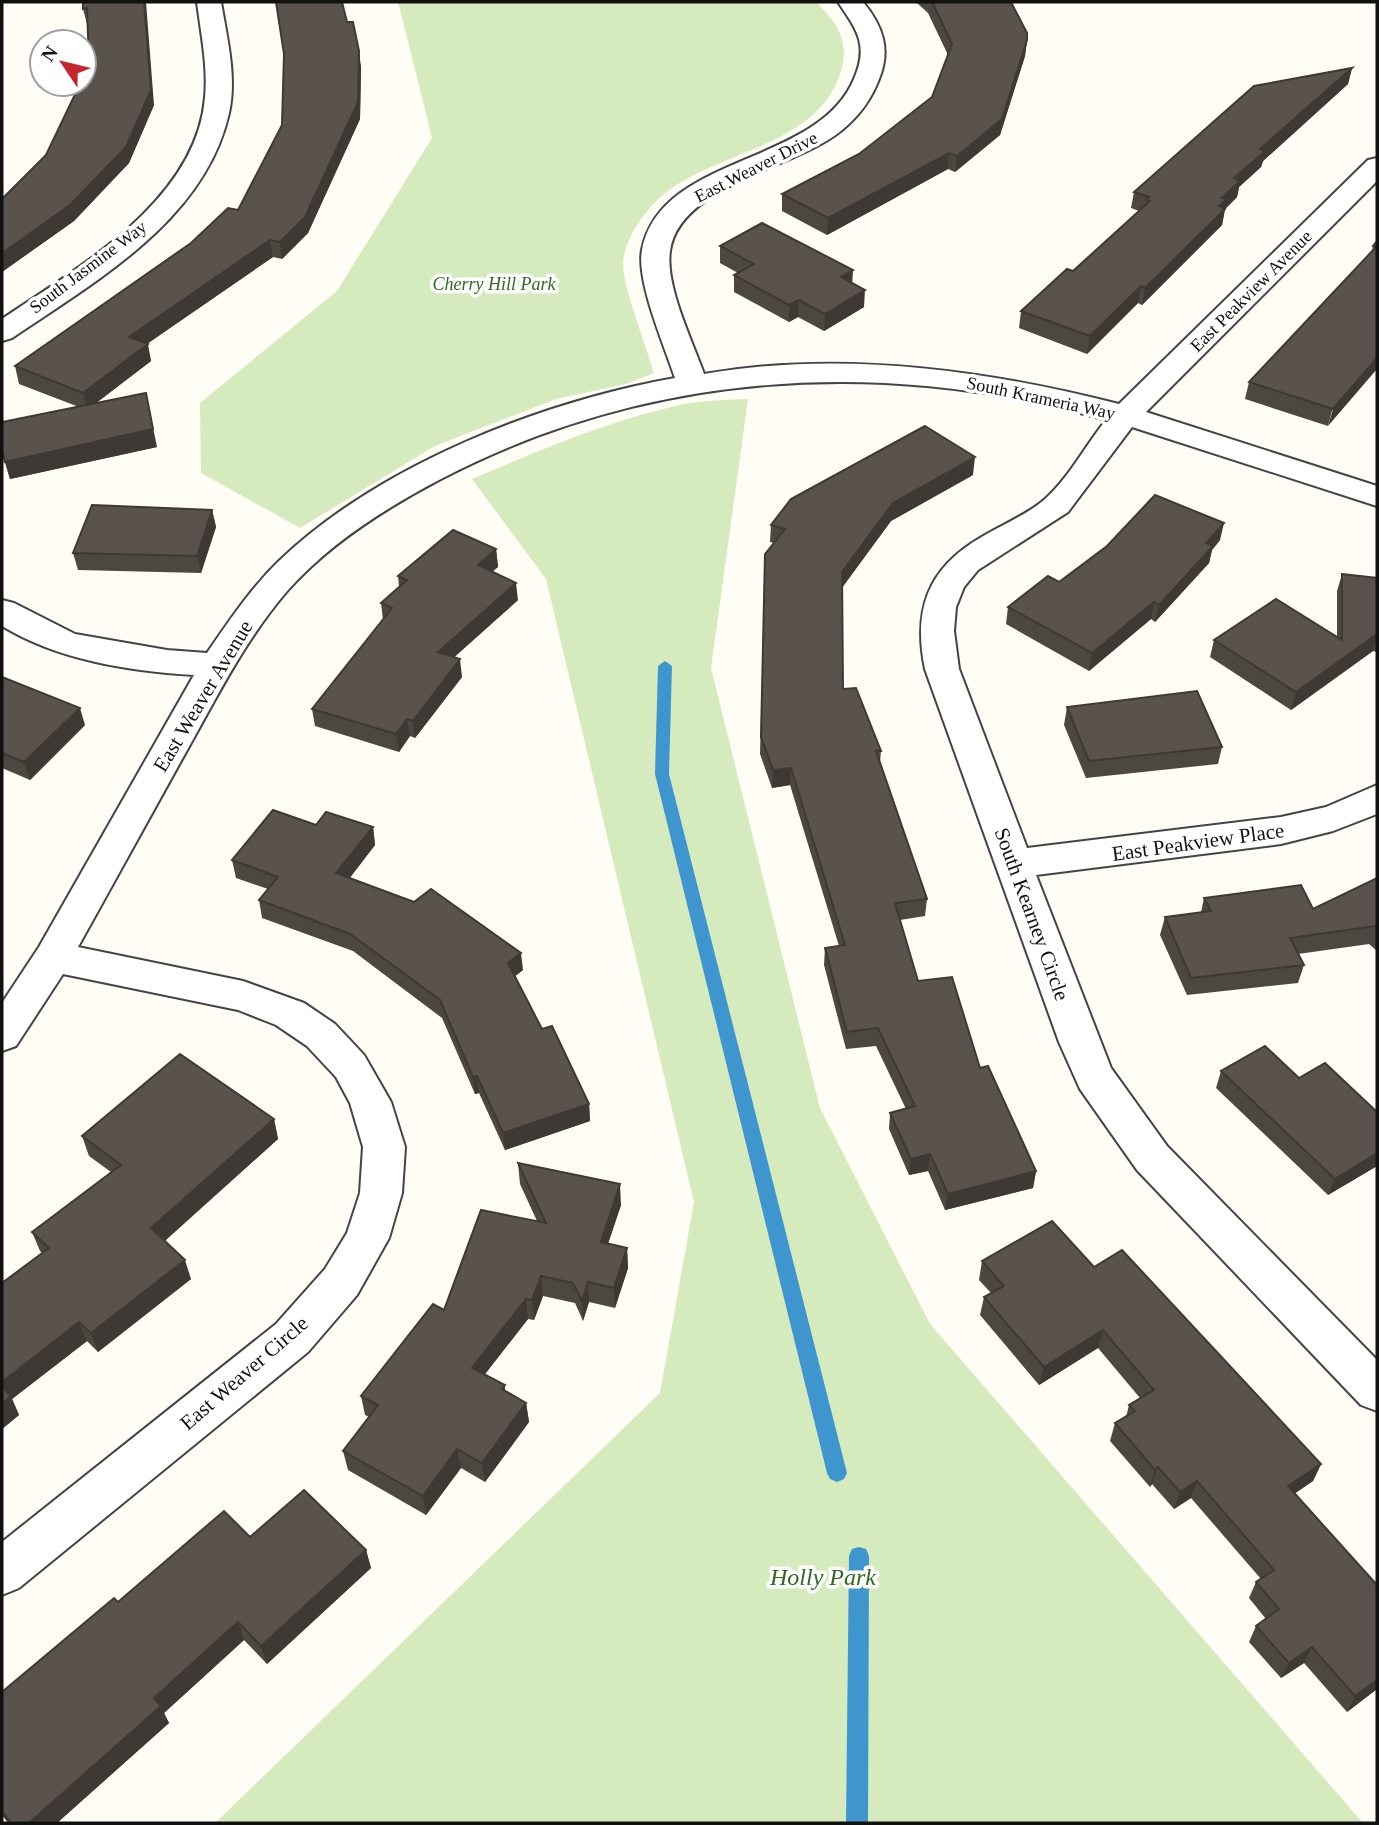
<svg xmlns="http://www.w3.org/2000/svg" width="1379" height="1825" font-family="'Times New Roman',serif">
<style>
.green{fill:#d5ebbd}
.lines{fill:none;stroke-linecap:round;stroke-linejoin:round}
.stream{fill:#3f96cf;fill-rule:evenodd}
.minor-casing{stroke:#444;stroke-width:4}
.minor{fill:#fff;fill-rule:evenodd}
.wall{fill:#4d4742}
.shaded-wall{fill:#3f3936}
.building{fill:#5a524d;stroke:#3f3936;stroke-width:2}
.labels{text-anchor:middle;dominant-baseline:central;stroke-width:7;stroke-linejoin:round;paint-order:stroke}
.far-street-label{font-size:18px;fill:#111;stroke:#fff}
.far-park-label{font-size:18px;font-style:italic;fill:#2f6b1f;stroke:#fff}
.street-label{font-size:21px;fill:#111;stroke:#fff}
.near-park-label{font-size:24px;font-style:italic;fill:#2f6b1f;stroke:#fff}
</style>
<rect width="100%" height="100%" fill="#fffdf5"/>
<!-- green -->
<g class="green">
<path d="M 398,2 L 816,2 C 837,22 850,42 841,71 C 819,144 726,150 672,188 C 649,204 627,233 623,261 C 620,278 648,352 654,373 L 626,384 L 556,399 L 435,446 L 300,528 L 201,473 L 200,403 L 337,291 L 432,138 Z"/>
<path d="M 748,399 L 711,668 L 820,1108 L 930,1324 L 1363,1823 L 215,1823 L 660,1393 L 694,1202 L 546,579 L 472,479 C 540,450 610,420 684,404 C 704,400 727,400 748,399 Z"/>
</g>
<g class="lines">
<!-- stream -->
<g class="stream">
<polygon points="665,661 672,666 669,774 847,1473 844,1479 837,1482 830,1479 827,1473 655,774 658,666"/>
<polygon points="859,1547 866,1549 869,1556 868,1823 846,1823 849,1556 852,1549"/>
</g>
<defs>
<g id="minor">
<path d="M 197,2 L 221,2 C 227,38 237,77 229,113 C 205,220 96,281 12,338 L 2,341 L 2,319 C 79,267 196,201 205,98 C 208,66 201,34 197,2 Z"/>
<path d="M 838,2 L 863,2 C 883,26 891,50 879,79 C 871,100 859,116 842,130 C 797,168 679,185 670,251 C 665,286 692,340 704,374 C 842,350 986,370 1119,404 L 1368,160 L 1377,158 L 1377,181 L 1146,412 L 1377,486 L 1377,506 L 1132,427 L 1068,512 L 978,570 L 964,587 L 956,607 L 954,631 L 959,669 L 1027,848 L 1281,817 L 1326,807 L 1377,785 L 1377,814 L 1333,831 L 1281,844 L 1036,875 L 1111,1068 L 1167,1146 L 1377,1360 L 1377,1411 L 1361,1405 L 1137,1170 L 1080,1089 L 1059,1042 L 925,669 C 913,611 927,569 980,538 C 1001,525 1025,516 1044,500 C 1069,478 1085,446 1106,420 C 881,356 647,371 439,480 C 384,509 329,544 288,590 C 248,636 220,691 191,743 C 153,811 116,879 78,947 L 243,981 L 304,1003 L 335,1024 L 364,1055 L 391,1102 L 405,1147 L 402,1193 L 389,1238 L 357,1295 L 308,1352 L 19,1588 L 2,1595 L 2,1542 L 276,1324 L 325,1269 L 347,1233 L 360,1193 L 363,1147 L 350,1103 L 336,1077 L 307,1046 L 276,1025 L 238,1010 L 63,974 L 16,1046 L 2,1051 L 2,1003 L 39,947 L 194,675 C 129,671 58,660 2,626 L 2,600 L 14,603 L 75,634 L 167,650 L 207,653 C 229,621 251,588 279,561 C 379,465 541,402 675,378 C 665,347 636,281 642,250 C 661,153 817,167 854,79 C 869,45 857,30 838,2 Z"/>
</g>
</defs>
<!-- minor casing -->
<use href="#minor" class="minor-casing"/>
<!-- minor -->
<use href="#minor" class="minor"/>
</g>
<!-- wall -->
<g class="wall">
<polygon points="83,2 154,105 129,163 74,221 2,272 2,199 46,155 89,63 87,24 83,9"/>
<polygon points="916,2 1011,2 1027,40 1025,56 1000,135 955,172 948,169 827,235 782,211 782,194 859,154 932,97 948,55 928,13"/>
<polygon points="347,22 361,67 360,119 308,233 282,259 273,257 147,344 151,361 96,403 157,447 10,479 5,462 79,407 19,384 15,366 238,210"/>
<polygon points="1352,68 1348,84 1263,161 1261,167 1239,187 1237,197 1225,209 1222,225 1142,305 1138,303 1087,354 1019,328 1021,311 1073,271 1139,211 1131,208 1134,192"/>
<polygon points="1377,241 1328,426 1245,399 1249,382 1372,251 1373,246"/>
<polygon points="720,246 852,283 864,307 824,331 798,317 789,322 734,292 734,275 738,273 720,263"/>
<polygon points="973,475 891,521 842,588 843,689 881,751 880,762 927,899 925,916 900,920 918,981 980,1068 1036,1171 1033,1188 945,1210 928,1171 909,1175 889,1129 890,1113 906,1109 876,1046 846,1049 824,965 825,948 839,946 790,785 772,788 760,754 765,554 774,543 770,542 771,525"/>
<polygon points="212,510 216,527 201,573 78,570 73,553"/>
<polygon points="1220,540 1212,550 1209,563 1155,622 1151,619 1089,671 1006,624 1008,607 1059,582"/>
<polygon points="496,549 498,567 492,571 518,600 454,657 462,677 415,738 410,736 399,752 315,726 312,709 383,620 381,603 399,587 398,576"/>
<polygon points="1342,574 1377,578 1377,652 1373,651 1291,710 1210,657 1214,640 1337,637 1337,591"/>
<polygon points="2,677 85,725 30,780 2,768"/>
<polygon points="1067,707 1222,747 1218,764 1086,778 1064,725"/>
<polygon points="316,825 373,827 375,845 349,878 523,970 515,976 542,1029 589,1104 590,1121 505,1150 479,1093 475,1094 442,1018 353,951 262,918 259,900 268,889 236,878 232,860"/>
<polygon points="1377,878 1377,951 1369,944 1298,954 1304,965 1298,983 1187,995 1160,935 1165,917 1201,912 1204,898 1313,909"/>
<polygon points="1221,1071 1299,1078 1377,1112 1377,1166 1328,1195 1216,1088"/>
<polygon points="274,1119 278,1139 165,1241 191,1279 98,1352 87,1341 12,1399 19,1415 2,1429 2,1283 42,1253 40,1251 32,1232 111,1172 89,1156 82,1136"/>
<polygon points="518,1163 621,1205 608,1243 627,1248 628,1268 615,1308 589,1302 583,1321 575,1303 543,1296 534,1320 528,1319 485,1374 505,1385 505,1391 526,1403 529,1422 485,1482 461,1468 426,1515 348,1470 343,1451 369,1417 365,1415 361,1396 537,1221 520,1184"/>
<polygon points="982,1261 1094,1267 1321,1464 1313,1481 1295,1493 1377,1585 1377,1689 1347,1712 1304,1663 1281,1678 1249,1642 1256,1626 1266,1619 1249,1598 1256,1582 1261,1579 1191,1498 1174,1509 1152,1484 1150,1487 1110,1441 1115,1423 1126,1417 1129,1405 1140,1398 1098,1348 1039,1385 980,1315 984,1297 991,1293 979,1280"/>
<polygon points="250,1537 366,1550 371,1568 267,1664 244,1640 164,1713 169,1723 57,1823 8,1823 2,1815 2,1692 118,1602"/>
</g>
<!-- shaded-wall -->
<g class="shaded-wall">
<polygon points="144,2 146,2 154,105 129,163 74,221 2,272 2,253"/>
<polygon points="1027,40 1025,56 1000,135 955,172 957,156"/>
<polygon points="359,51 361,67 360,119 308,233 282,259 280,242"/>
<polygon points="1352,68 1348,84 1263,161 1261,167 1239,187 1237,197 1225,209 1222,225 1142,305 1145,288 1222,198 1234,178 1260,149"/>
<polygon points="949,153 948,169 827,235 828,218"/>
<polygon points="270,240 273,257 132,354 129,337"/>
<polygon points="853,270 852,287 841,277"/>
<polygon points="1141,286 1138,303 1087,354 1090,336"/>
<polygon points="865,290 864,307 824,331 825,314"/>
<polygon points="799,300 798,317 789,322 789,305"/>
<polygon points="148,344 151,361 87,410 83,393"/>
<polygon points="1377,358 1377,369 1328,426 1333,409"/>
<polygon points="146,393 157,447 10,479 5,462"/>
<polygon points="975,457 973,475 891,521 840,590 842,572 893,503"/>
<polygon points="212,510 216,527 201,573 197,556"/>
<polygon points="1224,523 1220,540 1212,550 1209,563 1155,622 1159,605 1206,543"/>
<polygon points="496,549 498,567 480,582 478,565"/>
<polygon points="516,583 518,600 440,670 438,652"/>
<polygon points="1154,602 1151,619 1089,671 1092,653"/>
<polygon points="1377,634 1373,651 1291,710 1296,692"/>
<polygon points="460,659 462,677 415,738 413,721"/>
<polygon points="80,708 85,725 30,780 24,762"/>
<polygon points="407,719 410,736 399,752 396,734"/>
<polygon points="791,768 790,785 772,788 773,770"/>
<polygon points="373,827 375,845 340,891 336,873"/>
<polygon points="521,953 523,970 510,980 508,963"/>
<polygon points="477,1076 479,1093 475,1094 473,1077"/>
<polygon points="589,1104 590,1121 505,1150 503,1133"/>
<polygon points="274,1119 278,1139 157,1247 151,1228"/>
<polygon points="1377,1153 1377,1166 1328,1195 1335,1179"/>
<polygon points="930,1154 928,1171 909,1175 911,1159"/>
<polygon points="1036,1171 1033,1188 945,1210 948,1194"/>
<polygon points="620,1184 621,1205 602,1262 601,1242"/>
<polygon points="627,1248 628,1268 615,1308 614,1288"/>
<polygon points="185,1260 191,1279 98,1352 91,1333"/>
<polygon points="541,1276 543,1296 534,1320 532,1300"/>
<polygon points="588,1282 589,1302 583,1321 582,1301"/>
<polygon points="526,1299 528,1319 475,1387 472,1368"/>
<polygon points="79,1322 87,1341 12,1399 19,1415 2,1429 2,1382"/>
<polygon points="1103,1330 1098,1348 1039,1385 1044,1367"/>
<polygon points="526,1403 529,1422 485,1482 482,1463"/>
<polygon points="457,1449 461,1468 426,1515 423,1496"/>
<polygon points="1321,1464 1313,1481 1281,1503 1288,1486"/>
<polygon points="1158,1467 1152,1484 1150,1487 1155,1470"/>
<polygon points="1197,1481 1191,1498 1174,1509 1180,1492"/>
<polygon points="366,1550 371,1568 267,1664 261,1646"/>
<polygon points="238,1622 244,1640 164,1713 169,1723 57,1823 29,1823 154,1698"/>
<polygon points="1312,1647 1304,1663 1281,1678 1289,1663"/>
<polygon points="1377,1680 1377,1689 1347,1712 1355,1696"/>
</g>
<!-- building -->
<g class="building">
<polygon points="83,2 144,2 151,90 126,147 70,205 2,253 2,199 46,155 80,84 84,84 84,75 89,63 87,8 83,9"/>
<polygon points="276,2 342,2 347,22 353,22 359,51 358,102 305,217 280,242 270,240 129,337 148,344 83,393 15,366 191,243 228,208 238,210 282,125 284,54"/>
<polygon points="932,2 1011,2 1027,33 1027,40 1002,119 957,156 949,153 828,218 782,194 859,154 932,97 952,44"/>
<polygon points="1352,68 1260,149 1265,151 1234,178 1240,181 1222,198 1227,199 1219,206 1225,209 1145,288 1141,286 1090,336 1021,311 1067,269 1073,271 1150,201 1146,200 1149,197 1134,192 1254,86"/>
<polygon points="762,223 853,270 841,277 865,290 825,314 799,300 789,305 734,275 754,264 720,246"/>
<polygon points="1377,241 1377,358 1333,409 1249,382 1376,247 1373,246"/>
<polygon points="146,393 153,429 5,462 2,450 2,422"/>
<polygon points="925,426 975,457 893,503 842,572 843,689 856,688 881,751 876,751 927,899 895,903 918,981 952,977 980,1068 988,1066 1036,1171 948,1194 930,1154 911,1159 890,1113 915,1106 878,1028 847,1032 825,948 845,945 791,768 773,770 761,737 765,554 785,529 771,525 791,499"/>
<polygon points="1155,495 1224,523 1206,543 1213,546 1159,605 1154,602 1092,653 1008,607 1048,576 1059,582 1107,546"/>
<polygon points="92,505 212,510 197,556 73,553"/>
<polygon points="453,530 496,549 478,565 516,583 438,652 460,659 413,721 407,719 396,734 312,709 392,608 381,603 407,580 398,576"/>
<polygon points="1342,574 1377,578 1377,634 1296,692 1214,640 1276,599 1342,640"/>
<polygon points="2,677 80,708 24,762 2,753"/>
<polygon points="1197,691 1222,747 1089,761 1067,707"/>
<polygon points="273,810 316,825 326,812 373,827 336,873 414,902 431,889 521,953 508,963 542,1029 552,1026 589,1104 503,1133 477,1076 473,1077 440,1000 350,934 259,900 278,877 232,860"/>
<polygon points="1377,878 1377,928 1375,926 1290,938 1304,965 1191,978 1165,917 1211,911 1204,898 1301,885 1313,909"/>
<polygon points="1265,1046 1299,1078 1325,1063 1377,1112 1377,1153 1335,1179 1221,1071"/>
<polygon points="180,1054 274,1119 151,1228 185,1260 91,1333 79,1322 2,1382 2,1283 49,1248 32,1232 121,1165 82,1136"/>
<polygon points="518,1163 620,1184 601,1242 627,1248 614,1288 588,1282 582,1301 573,1283 541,1276 532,1300 526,1299 472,1368 505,1385 502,1389 526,1403 482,1463 457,1449 423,1496 343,1451 378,1405 361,1396 433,1304 444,1310 481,1210 546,1223"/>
<polygon points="1052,1221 1094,1267 1122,1250 1321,1464 1288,1486 1377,1585 1377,1680 1355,1696 1312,1647 1289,1663 1256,1626 1279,1609 1256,1582 1274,1570 1197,1481 1180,1492 1158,1467 1155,1470 1115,1423 1135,1411 1129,1405 1154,1390 1103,1330 1044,1367 984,1297 1004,1286 982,1261"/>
<polygon points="2,1387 11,1396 2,1404"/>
<polygon points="304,1490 366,1550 261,1646 238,1622 154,1698 161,1706 29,1823 11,1823 2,1812 2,1692 114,1598 118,1602 224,1511 250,1537"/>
</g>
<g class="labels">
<!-- far-street labels -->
<g class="far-street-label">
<text transform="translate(756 167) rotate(-27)">East Weaver Drive</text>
<text transform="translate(88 267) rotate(-37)">South Jasmine Way</text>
<text transform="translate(1251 291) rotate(-45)">East Peakview Avenue</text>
<text transform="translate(1041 398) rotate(12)">South Krameria Way</text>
</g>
<!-- far-park labels -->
<g class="far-park-label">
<text x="494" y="284">Cherry Hill Park</text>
</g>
<!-- street labels -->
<g class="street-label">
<text transform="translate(203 696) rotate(-59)">East Weaver Avenue</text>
<text transform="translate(1198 842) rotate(-8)">East Peakview Place</text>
<text transform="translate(1032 914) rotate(70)">South Kearney Circle</text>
<text transform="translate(244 1373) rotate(-41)">East Weaver Circle</text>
</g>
<!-- near-park labels -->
<g class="near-park-label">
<text x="823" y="1577">Holly Park</text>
</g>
</g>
<!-- border -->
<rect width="1379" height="1825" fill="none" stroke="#111111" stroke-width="7"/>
<!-- north arrow -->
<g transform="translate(63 63) rotate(305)"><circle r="33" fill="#ffffff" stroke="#a0a0a0" stroke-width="2"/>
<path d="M0-5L12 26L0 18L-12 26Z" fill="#c4262e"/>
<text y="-10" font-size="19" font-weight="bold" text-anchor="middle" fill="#111111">N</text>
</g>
</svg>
